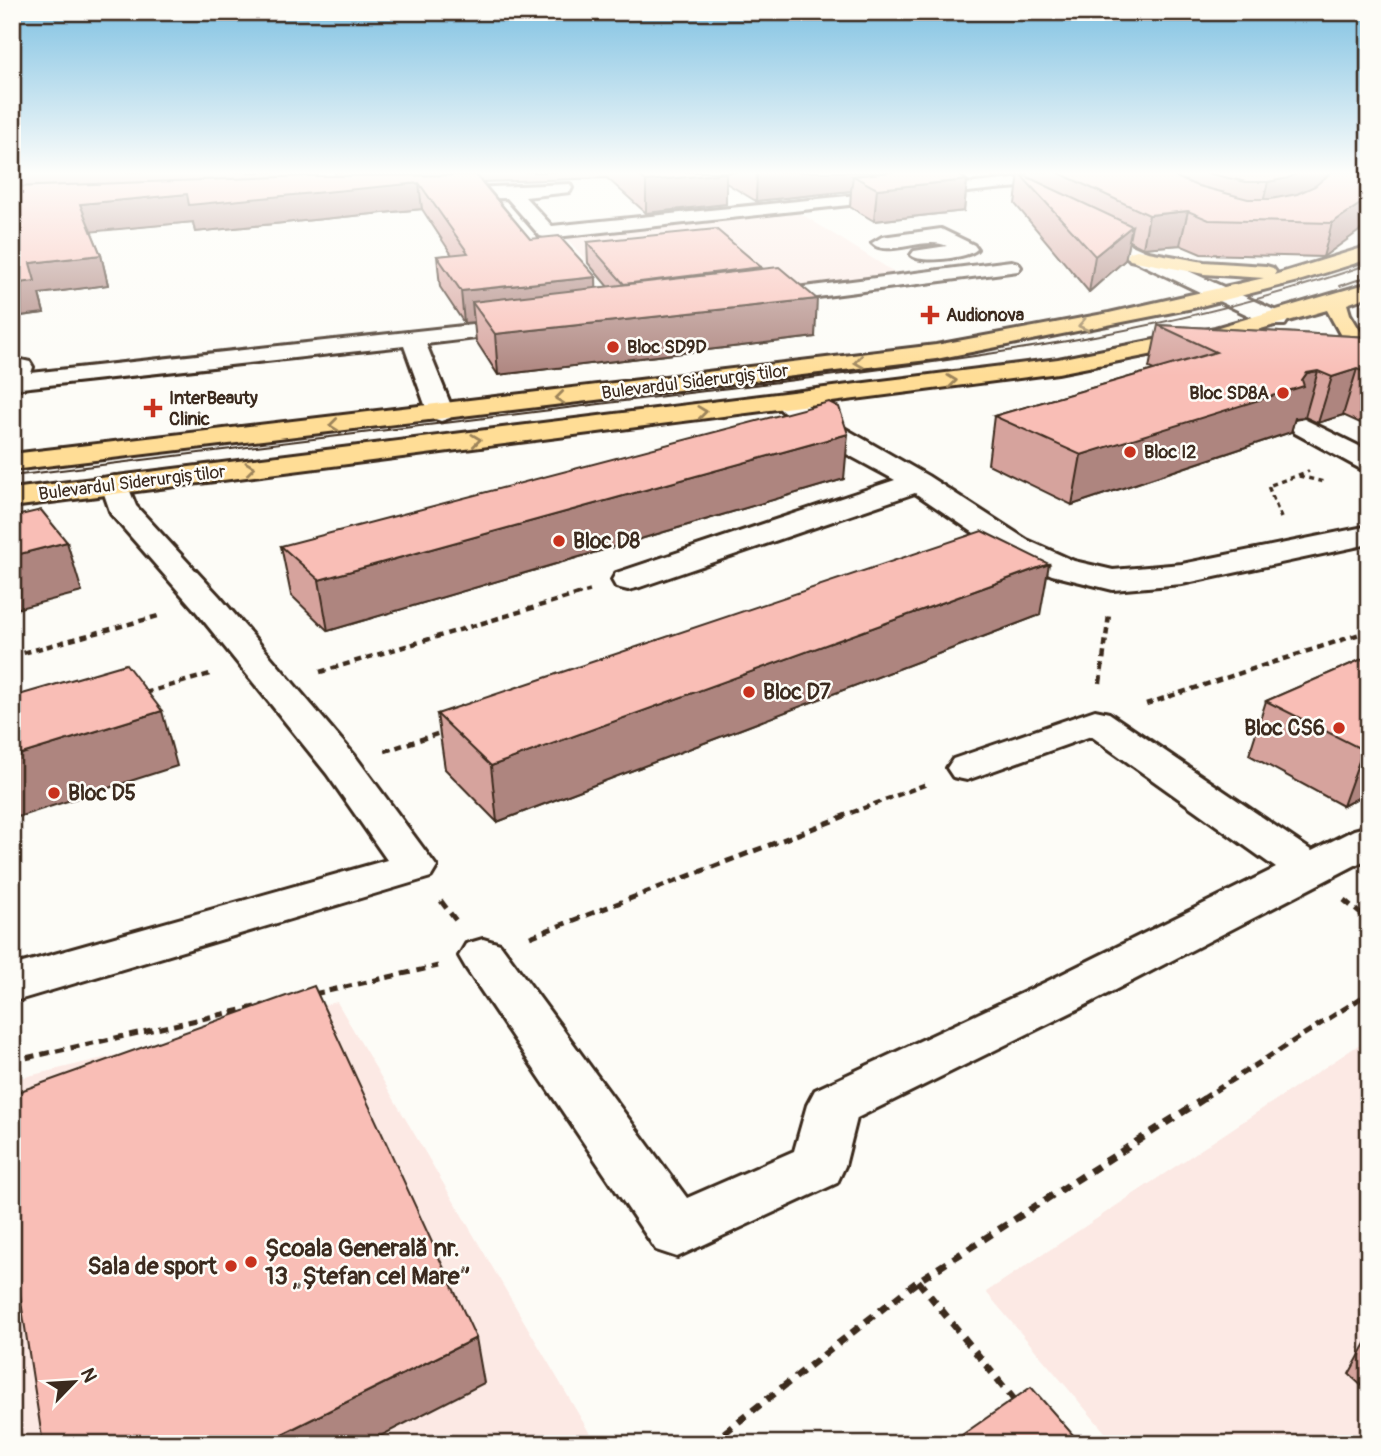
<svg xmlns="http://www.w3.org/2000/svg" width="1381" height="1456" font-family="Pangolin,sans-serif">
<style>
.built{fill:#fce9e4}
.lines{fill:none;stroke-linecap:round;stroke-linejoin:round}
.minor-casing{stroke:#3b2a1e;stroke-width:6}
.major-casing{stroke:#3b2a1e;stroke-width:6}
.path-far3{stroke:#3b2a1e;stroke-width:3.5;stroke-dasharray:5 4.5;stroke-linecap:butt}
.path-far2{stroke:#3b2a1e;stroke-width:4.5;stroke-dasharray:7 5;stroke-linecap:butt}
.path-far1{stroke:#3b2a1e;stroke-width:5;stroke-dasharray:9 6;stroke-linecap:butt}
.path{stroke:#3b2a1e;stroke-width:7;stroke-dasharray:10 8;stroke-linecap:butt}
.minor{fill:#fdfcf7;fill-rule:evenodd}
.major{fill:#ffdd96;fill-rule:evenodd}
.tram{stroke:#3b2a1e;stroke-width:2}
.wall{fill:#d6a39d;stroke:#3b2a1e;stroke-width:2}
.shaded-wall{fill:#ae857f;stroke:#3b2a1e;stroke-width:2}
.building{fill:#f9beb6;stroke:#3b2a1e;stroke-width:2}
.oneway{stroke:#9d845a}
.poi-dot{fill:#c8321e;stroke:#fdfcf7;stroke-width:2.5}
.labels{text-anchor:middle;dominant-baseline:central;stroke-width:5;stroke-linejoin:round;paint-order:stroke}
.far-poi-label{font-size:18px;font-weight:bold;fill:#3b2a1e;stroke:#fdfcf7;text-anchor:start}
.far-street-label{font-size:18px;fill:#3b2a1e;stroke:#fdfcf7}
.poi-label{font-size:21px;font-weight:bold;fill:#3b2a1e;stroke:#fdfcf7;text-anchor:start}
.near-poi-label{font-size:24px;font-weight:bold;fill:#3b2a1e;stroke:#fdfcf7;text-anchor:start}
</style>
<rect width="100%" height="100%" fill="#fdfcf7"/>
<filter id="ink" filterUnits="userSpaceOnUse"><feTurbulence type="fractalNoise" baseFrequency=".0143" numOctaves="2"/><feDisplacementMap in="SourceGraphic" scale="14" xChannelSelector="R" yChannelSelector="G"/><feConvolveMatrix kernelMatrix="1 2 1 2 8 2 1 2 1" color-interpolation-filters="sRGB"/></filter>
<g filter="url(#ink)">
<!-- built -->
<g class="built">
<polygon points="795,210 899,275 626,308 564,235"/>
<polygon points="337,1002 596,1444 12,1444 12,1080"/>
<polygon points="1369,1038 1369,1444 1115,1444 986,1292"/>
</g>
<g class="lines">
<defs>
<g id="minor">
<polygon points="1083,172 1148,172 1140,177 995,189 547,238 540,236 507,198 441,199 432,194 441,189 570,184 572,188 570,192 525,197 552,226"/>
<polygon points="1079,221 1285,315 1288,320 1285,325 1269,325 1072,231 1070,227"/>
<path d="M 941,229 L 974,245 L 977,249 C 969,258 919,264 911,255 L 914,251 L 947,246 C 926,235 886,258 872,243 L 882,237 Z"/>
<polygon points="1011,261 1018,263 1021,267 1018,271 756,305 748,304 745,299 748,294 756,293"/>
<polygon points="527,319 535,321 538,326 535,331 426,344 454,413 450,418 441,421 432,418 428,413 404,346 12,389 12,362 21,360 30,362 33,367 31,373"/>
<path d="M 786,393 L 795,396 L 818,413 L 928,476 L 1027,540 L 1074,561 L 1113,570 L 1182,564 L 1369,526 L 1369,544 L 1182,584 L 1113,590 L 1052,575 L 1005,554 L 915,493 L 640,587 L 628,590 L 616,587 L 612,580 L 616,573 L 895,480 C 863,462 793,429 773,401 L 777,396 Z"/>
<polygon points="1304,419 1369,451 1369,470 1359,468 1295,433 1291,427 1295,421"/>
<polygon points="115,476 125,479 136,506 219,596 355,756 437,867 431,877 12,1002 12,966 387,860 327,774 195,610 111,514 101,485 105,479"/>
<polygon points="1095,710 1109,713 1312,851 1354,830 1369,826 1369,858 1080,1008 857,1118 845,1166 837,1183 677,1257 656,1250 466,968 459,956 466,944 483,939 500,944 687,1198 794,1151 807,1105 815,1090 1046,982 1276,868 1091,736 967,780 953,777 947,768 953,759"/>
</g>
<g id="major">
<polygon points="1369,246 1369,259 1302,280 1193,308 936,359 12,470 12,454 936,345 1109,313 1264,278 1204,274 1130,260 1127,256 1130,252 1137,250 1204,262 1266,266 1273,268 1276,272 1274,275"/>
<polygon points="1369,283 1369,296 1347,304 1350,314 1369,345 1369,364 1357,363 1353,358 1327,310 1215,342 1058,373 12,507 12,489 1058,359 1215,328"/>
</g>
</defs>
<!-- minor casing -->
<use href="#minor" class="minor-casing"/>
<!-- major casing -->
<use href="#major" class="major-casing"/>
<!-- path-far3 -->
<g class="path-far3">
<polyline points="1299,476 1324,482"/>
<polyline points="1281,518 1268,486 1309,471"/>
<polyline points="576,595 590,591"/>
</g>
<!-- path-far2 -->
<g class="path-far2">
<polyline points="12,656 162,615"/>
<polyline points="320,672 582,593"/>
<polyline points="1100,683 1109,615"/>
<polyline points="145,693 210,674"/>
<polyline points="1146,704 1369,631"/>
<polyline points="385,751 443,732"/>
<polyline points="840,817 927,784"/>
</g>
<!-- path-far1 -->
<g class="path-far1">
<polyline points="1344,900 1369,921"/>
<polyline points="441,901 457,922"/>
<polyline points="530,937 845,816"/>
<polyline points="314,994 438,966"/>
<polyline points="12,1061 264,1005"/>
<polyline points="1202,1099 1369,993"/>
</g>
<!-- path -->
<g class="path">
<polyline points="918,1281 1016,1402"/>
<polyline points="710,1444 918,1281 1205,1098"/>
</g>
<!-- minor -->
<use href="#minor" class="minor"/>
<!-- major -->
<use href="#major" class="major"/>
<!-- tram -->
<g class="tram">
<polyline points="1340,286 1369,276"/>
<path d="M 12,476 C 243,448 474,419 705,391 C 929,363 1155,340 1369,264"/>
</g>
</g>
<!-- wall -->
<g class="wall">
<polygon points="12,172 317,172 318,176 336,176 335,172 953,172 967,180 964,211 874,221 850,207 851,191 756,201 726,183 726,204 646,213 607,178 483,182 530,239 596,288 608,287 588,263 587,242 761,269 815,337 498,375 476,341 474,322 464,323 440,287 437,256 452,255 422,209 195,232 193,222 91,231 101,255 108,285 39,294 44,313 12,317"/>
<polygon points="988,172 1369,172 1323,257 1201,254 1180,245 1143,248 1129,241 1125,260 1089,292 1015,204 1019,174 992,177"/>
<polygon points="1158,325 1369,337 1369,427 1343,415 1318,423 1305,417 1295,418 1291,432 1072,505 988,464 994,416 1154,370 1149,368"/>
<polygon points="844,479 328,631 291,595 281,546"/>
<polygon points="1040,615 497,822 445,769 437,714"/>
<polygon points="1369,656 1369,792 1343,806 1249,755 1266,701"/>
<polygon points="1369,1338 1369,1393 1349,1374"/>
</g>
<!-- shaded-wall -->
<g class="shaded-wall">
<polygon points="757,172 921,172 853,176 851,191 756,201"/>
<polygon points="993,172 1027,172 1027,174 1021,174 1019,173 1019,174 992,177"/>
<polygon points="1300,172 1339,172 1300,199 1260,214 1268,182"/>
<polygon points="726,173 726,204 646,213 646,181"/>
<polygon points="967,180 964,211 874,221 877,189"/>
<polygon points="419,183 422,209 195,232 193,222 88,232 80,204 187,194"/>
<polygon points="1369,198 1369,224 1323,257 1332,223"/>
<polygon points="1188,211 1180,245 1143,248 1149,215"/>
<polygon points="1132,226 1125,260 1089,292 1095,256"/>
<polygon points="101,255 108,285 39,294 44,313 12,317 12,284 30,263"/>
<polygon points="761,267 761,289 625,306 624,284"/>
<polygon points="596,277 597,309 472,302 474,322 464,323 461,291"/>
<polygon points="817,299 815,337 498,375 495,334"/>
<polygon points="1357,369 1343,415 1318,423 1332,377"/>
<polygon points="1318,371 1305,417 1295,418 1291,432 1072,505 1081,455 1302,380 1307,373"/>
<polygon points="848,434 844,479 328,631 319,580"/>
<polygon points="67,542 82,592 12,610 12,556"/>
<polygon points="1049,564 1040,615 497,822 491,766"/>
<polygon points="162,711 177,766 12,819 12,757"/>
<polygon points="1369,748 1369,792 1343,806 1363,750"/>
<polygon points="476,1338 484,1383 365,1444 262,1444"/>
</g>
<!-- building -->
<g class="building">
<polygon points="634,172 724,172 726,173 646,181"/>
<polygon points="892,172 953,172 967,180 877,189 853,176"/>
<polygon points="1057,172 1164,172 1195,185 1248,199 1271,199 1297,194 1315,186 1332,172 1369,172 1369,198 1332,223 1209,220 1188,211 1149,215"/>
<polygon points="1203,172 1300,172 1288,178 1268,182 1246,182"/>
<polygon points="1019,173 1132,226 1095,256"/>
<polygon points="476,175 530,239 559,236 596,277 461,291 437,256 468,253 419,183 189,205 187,194 80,204 101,255 30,263 35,281 12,284 12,187 308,176"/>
<polygon points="716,229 761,267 624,284 587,242"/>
<polygon points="779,267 817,299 495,334 472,302"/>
<polygon points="1158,325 1369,337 1369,374 1357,369 1332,377 1318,371 1307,373 1302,380 1304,386 1081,455 994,416 1216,352"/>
<polygon points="829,402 839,407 848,434 319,580 281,546"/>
<polygon points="41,510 67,542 12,556 12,517"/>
<polygon points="982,531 1049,564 491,766 437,714"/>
<polygon points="1369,656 1369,748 1363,750 1266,701"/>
<polygon points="126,664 162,711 12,757 12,697"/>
<polygon points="314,986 476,1338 262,1444 43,1444 12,1243 12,1094"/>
<polygon points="1031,1387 1081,1444 949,1444"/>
</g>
<!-- one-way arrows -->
<defs><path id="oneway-chevron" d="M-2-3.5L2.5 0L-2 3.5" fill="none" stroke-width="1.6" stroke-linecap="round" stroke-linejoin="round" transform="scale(1.75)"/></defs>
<g class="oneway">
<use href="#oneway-chevron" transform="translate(1083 325) rotate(168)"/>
<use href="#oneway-chevron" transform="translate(859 362) rotate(172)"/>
<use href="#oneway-chevron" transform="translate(952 381) rotate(-7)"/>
<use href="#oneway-chevron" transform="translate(560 398) rotate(173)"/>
<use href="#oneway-chevron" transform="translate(702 412) rotate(-7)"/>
<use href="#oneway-chevron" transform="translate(334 425) rotate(173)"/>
<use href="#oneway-chevron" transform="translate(476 440) rotate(-7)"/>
<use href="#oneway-chevron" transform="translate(250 468) rotate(-7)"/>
</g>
</g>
<!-- sky -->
<linearGradient id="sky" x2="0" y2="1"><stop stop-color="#7fc1e2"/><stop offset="0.46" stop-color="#fefefb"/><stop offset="1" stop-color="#fefefb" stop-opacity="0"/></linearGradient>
<rect width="1381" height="376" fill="url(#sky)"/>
<!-- markers -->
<g class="poi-dot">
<path d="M926.5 304.5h7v7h7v7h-7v7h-7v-7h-7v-7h7z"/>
<circle cx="613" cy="347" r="7"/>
<circle cx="1283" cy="393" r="7"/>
<path d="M149.5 397.5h7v7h7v7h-7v7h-7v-7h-7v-7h7z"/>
<circle cx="1130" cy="452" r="7"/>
<circle cx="559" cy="541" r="7"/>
<circle cx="749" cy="692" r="7"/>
<circle cx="1339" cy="728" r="7"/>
<circle cx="54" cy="793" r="7"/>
<circle cx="251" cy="1262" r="7"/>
<circle cx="231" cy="1266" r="7"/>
</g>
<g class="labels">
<!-- far-poi labels -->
<g class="far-poi-label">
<text x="946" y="315">Audionova</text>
<text x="627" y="347">Bloc SD9D</text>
<text x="1269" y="393" text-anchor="end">Bloc SD8A</text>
<text x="169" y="398">InterBeauty<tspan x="169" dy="21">Clinic</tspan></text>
<text x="1144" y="452">Bloc I2</text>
</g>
<!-- far-street labels -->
<g class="far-street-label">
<text transform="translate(695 382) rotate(-7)">Bulevardul Siderurgiștilor</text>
<text transform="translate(132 483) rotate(-7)">Bulevardul Siderurgiștilor</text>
</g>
<!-- poi labels -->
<g class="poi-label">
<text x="573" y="541">Bloc D8</text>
<text x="763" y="692">Bloc D7</text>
<text x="1325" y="728" text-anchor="end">Bloc CS6</text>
<text x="68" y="793">Bloc D5</text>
</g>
<!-- near-poi labels -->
<g class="near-poi-label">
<text x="265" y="1248">Școala Generală nr.<tspan x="265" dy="28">13 „Ștefan cel Mare”</tspan></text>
<text x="217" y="1266" text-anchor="end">Sala de sport</text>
</g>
</g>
<!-- margin -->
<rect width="1381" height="1456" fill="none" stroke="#fdfcf7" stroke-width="42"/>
<rect x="21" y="21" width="1339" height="1414" fill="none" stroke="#3b2a1e" stroke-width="2.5" filter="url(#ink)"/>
<!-- north arrow -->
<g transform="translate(74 1382) rotate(65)" stroke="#fdfcf7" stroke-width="5" paint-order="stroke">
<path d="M0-5L12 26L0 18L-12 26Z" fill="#3b2a1e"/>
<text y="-10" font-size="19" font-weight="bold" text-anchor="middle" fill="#3b2a1e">N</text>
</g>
</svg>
